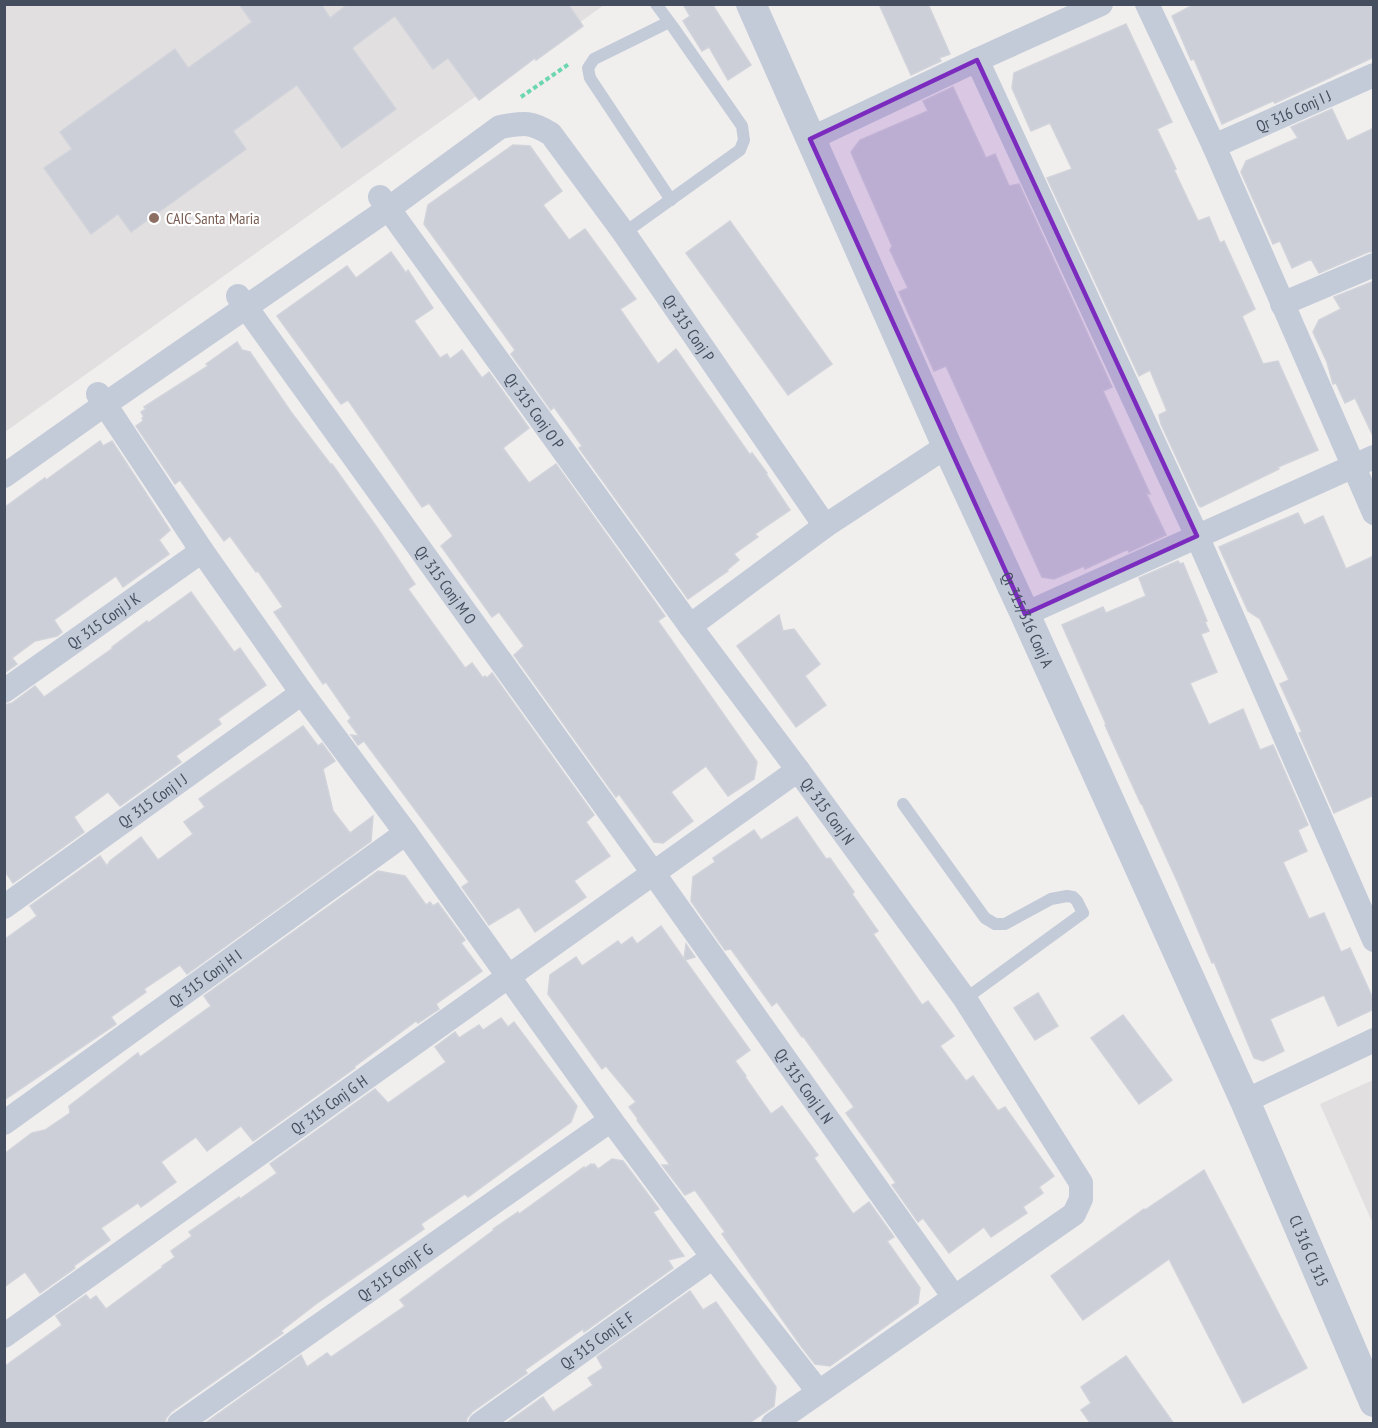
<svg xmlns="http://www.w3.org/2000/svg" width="1378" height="1428" font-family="'PT Sans Narrow',sans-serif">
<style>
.education{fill:#e2dfe0}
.building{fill:#cccfd7;stroke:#d1d3db;stroke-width:1.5}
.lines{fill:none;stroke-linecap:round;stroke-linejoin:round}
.path{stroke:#6bd6b1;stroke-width:4;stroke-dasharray:4.5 3;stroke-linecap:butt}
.service{stroke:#c3cbd8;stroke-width:12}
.minor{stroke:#c3cbd8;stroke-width:24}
.tertiary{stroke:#c3cbd8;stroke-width:30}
.marked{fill:#7b2cbf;fill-opacity:0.2;stroke:#7b2cbf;stroke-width:4.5;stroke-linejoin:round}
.education-dot{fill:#8d6e63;stroke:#fff;stroke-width:2}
.labels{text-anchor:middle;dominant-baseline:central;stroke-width:4.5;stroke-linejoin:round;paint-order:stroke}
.street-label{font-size:16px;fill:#444e5e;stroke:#fff}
.education-label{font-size:16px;fill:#785e54;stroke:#fff;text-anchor:start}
</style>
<rect width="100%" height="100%" fill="#f1eeee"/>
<!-- education -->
<g class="education">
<polygon points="5,5 604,5 5,432"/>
<polygon points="1373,1080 1373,1224 1320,1104"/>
</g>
<!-- building -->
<g class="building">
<polygon points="239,4 321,4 330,18 348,4 568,4 583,26 536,60 535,58 479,100 448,58 433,69 395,16 352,48 396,109 342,148 297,85 233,131 246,149 131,232 118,214 91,234 44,168 72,149 60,132 175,49 188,68 252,22"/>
<polygon points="683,4 712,4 751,65 728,80 709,47 702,51 683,21 690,16"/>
<polygon points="879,4 928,4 950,54 939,58 941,61 911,75"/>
<polygon points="1195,4 1374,4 1374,57 1275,103 1273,101 1222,124 1194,59 1191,60 1172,16"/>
<polygon points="1126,24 1172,122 1157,129 1176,169 1174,170 1198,221 1209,217 1220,243 1224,241 1255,309 1242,316 1263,364 1278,361 1318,450 1278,467 1279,469 1201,507 1199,506 1161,424 1159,415 1167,411 1150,370 1139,376 1047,178 1072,169 1050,123 1031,131 1012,88 1014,73"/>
<polygon points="953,87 986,158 995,154 1009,186 1019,184 1112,387 1103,391 1150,494 1146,493 1166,535 1129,552 1128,550 1124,551 1085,569 1084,566 1054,579 1042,577 946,366 934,371 899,292 908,288 890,250 892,246 851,152 860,140 928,111 923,101"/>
<polygon points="1332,109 1347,141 1374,128 1374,251 1368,252 1319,273 1311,259 1292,268 1280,241 1273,244 1241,172 1246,161 1298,138 1291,127"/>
<polygon points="513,145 530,146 562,191 543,205 569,240 585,229 636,299 620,309 658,364 676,349 750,455 752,453 767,473 766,474 790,510 755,534 758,537 734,554 739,560 727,570 728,571 688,599 579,448 582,446 554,407 551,410 511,354 515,350 424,224 428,205"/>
<polygon points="730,221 832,364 788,395 686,253"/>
<polygon points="391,252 406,273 408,270 433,308 414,321 440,358 447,354 450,359 462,350 482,378 489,372 529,428 503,448 529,483 556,464 665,616 658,621 757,762 754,779 728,796 706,766 671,792 693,821 663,843 654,842 619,794 616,797 514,655 524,646 499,612 492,617 441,546 453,536 429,503 422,507 348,400 341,404 277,316 347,266 356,278"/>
<polygon points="1374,281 1374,438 1355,398 1345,403 1336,383 1333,384 1327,362 1313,332 1319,320 1341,309 1334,297"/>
<polygon points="237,342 242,350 250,352 291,412 331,465 332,464 378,529 415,584 408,589 465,668 472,663 483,678 485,676 487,678 492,673 594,815 586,822 610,856 574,881 586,897 535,932 519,907 489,925 462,887 469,882 364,741 358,745 351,735 359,736 348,721 351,718 326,682 323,684 274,612 283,607 258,571 256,572 230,536 224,541 180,480 175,484 136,426 143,421 142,418 144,417 141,412 146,409 144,407 208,366 206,364"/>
<polygon points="100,441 103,446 112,441 170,530 159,540 169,554 123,587 116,576 54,620 62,632 57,636 35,641 12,658 17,664 4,673 4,508 45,478 46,480"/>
<polygon points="1298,513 1304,525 1323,516 1346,569 1374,556 1374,795 1334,813 1299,733 1302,732 1280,684 1289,680 1260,619 1248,611 1219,547"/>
<polygon points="1178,561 1180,564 1183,563 1207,621 1205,622 1209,631 1201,634 1217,672 1190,683 1209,725 1243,709 1260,750 1273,745 1308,825 1298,830 1307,851 1283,862 1309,919 1324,913 1341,952 1350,948 1374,1001 1374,1009 1338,1026 1324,995 1270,1019 1284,1051 1263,1061 1254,1058 1214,962 1212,963 1178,883 1142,804 1141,804 1114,745 1105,725 1106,724 1062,625 1103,607 1106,613 1146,596 1139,578"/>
<polygon points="191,592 234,652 240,648 266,685 218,719 221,724 176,756 181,762 120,806 108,792 74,817 84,832 13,883 4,870 4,705 12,703 35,686 44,697 113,648 112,647 147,621 148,623"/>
<polygon points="779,615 783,631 794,629 820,664 805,676 826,705 796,727 737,646"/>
<polygon points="303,726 318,746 322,743 335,761 323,769 333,811 350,833 373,816 371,841 187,974 180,965 144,989 146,992 111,1017 116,1024 4,1100 4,940 37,916 30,906 100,856 107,866 110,861 141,837 158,860 193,834 184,822 205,807 199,799"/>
<polygon points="797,817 826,859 830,858 854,892 852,894 878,931 873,934 922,1005 928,1001 954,1036 940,1046 966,1081 973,1076 998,1111 1005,1107 1054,1176 1039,1187 1043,1193 1023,1207 1027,1213 991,1237 984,1227 949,1253 923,1218 918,1222 892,1185 896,1183 846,1113 854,1107 803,1036 802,1037 777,1002 772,1006 731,949 725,950 691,901 693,877 715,862 713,858 754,830 761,840"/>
<polygon points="378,871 405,876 426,905 430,902 433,906 438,903 465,940 461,943 482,971 436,1004 439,1009 418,1023 416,1021 354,1067 355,1068 253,1141 241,1126 207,1151 196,1137 161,1162 176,1182 141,1207 138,1203 101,1228 110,1240 74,1266 75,1268 40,1293 25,1272 4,1287 4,1154 32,1133 45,1130 70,1113 69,1106 138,1053 140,1057 211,1006 204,996"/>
<polygon points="661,926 684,959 686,944 695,957 685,960 750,1050 735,1061 746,1076 745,1077 771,1114 782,1106 818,1155 814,1158 853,1214 869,1202 894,1237 887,1241 920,1288 918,1303 830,1366 815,1364 801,1346 722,1234 725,1232 695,1190 685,1195 662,1165 670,1165 637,1120 638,1119 629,1107 636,1102 606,1066 602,1069 548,994 550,975 576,957 582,966 618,941 621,945 632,937 637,944"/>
<polygon points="1038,993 1058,1026 1035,1040 1014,1008"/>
<polygon points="1123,1015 1172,1080 1139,1104 1091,1038"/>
<polygon points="501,1018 508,1027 514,1022 577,1106 571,1122 468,1197 465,1194 421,1224 424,1229 316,1304 281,1331 283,1333 171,1412 166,1418 165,1424 4,1424 4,1367 62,1325 56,1316 86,1295 90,1300 96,1296 106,1309 163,1267 162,1266 175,1257 171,1251 192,1236 189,1232 239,1197 240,1199 277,1173 270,1164 375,1089 388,1103 446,1062 435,1047 455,1032 459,1038 479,1025 483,1030"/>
<polygon points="612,1159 623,1161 659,1209 653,1212 684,1256 668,1260 673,1268 584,1332 583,1329 525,1370 527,1373 472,1412 467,1418 466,1424 204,1424 301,1355 307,1367 327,1353 331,1357 405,1306 400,1300 494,1230 493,1229 518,1212 519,1214 584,1167 584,1169 591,1164 592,1165 594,1164 598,1169"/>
<polygon points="1204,1170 1307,1368 1243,1403 1169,1259 1083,1320 1051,1276 1144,1209 1145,1210"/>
<polygon points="690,1291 703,1310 716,1302 776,1387 774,1406 748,1424 505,1424 543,1397 553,1412 593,1385 588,1378 603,1368 597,1357"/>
<polygon points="1126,1356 1174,1424 1091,1424 1081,1410 1091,1403 1081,1387"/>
</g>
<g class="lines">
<!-- path -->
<polyline class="path" points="521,97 569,64"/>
<!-- service -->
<g class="service">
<polyline points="669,22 594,59 588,68 590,78 671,200"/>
<polyline points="624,233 740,150 744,140 742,126 673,27 656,4"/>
<polyline points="903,804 985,918 995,924 1005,924 1051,899 1067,896 1073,897 1077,901 1083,913 965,999"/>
</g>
<!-- minor -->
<g class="minor">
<polyline points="1147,4 1214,146 1374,513"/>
<polyline points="977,60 1197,536 1374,940"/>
<polyline points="810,139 977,60 1101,4"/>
<path id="s1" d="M 1214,146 L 1374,75"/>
<path id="s2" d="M 380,197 L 690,626 L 798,770 L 965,999 L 1081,1183 L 1081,1199 L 1074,1214 L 773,1424"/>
<path id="s3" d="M 238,296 L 654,874 L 954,1297"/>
<polyline points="1282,304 1374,265"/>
<polyline points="98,394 202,551 302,693 406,833 611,1120 713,1257 818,1391"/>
<path id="s4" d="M 4,476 L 104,405 L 388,209 L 500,127 C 524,123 530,121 551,134 L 624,233 L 825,526"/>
<polyline points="1025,614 1374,457"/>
<polyline points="690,626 825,526 947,446"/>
<path id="s5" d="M 4,691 L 202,551"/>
<path id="s6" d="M 4,907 L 302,693"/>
<polyline points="1245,1101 1374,1040"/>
<path id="s7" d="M 4,1123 L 406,833"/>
<path id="s8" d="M 4,1336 L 798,770"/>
<path id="s9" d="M 179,1424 L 611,1120"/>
<path id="s10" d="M 480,1424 L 713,1257"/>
</g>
<!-- tertiary -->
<path class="tertiary" id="s11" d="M 751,4 L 947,446 L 1025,614 L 1245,1101 L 1374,1402"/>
</g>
<!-- marked area -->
<path class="marked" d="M 977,60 L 1197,536 L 1025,614 L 810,139 Z"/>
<!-- markers -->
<circle class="education-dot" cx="154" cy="218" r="6"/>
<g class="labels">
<!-- street labels -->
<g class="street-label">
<text stroke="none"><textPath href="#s1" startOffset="87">Qr 316 Conj I J</textPath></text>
<text stroke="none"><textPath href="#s4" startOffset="898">Qr 315 Conj P</textPath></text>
<text stroke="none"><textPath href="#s2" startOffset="264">Qr 315 Conj O P</textPath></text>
<text stroke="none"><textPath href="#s3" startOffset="356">Qr 315 Conj M O</textPath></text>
<text stroke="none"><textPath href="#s11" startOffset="675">Qr 315/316 Conj A</textPath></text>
<text stroke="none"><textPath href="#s5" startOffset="122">Qr 315 Conj J K</textPath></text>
<text stroke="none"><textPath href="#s6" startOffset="183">Qr 315 Conj I J</textPath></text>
<text stroke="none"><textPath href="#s2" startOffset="760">Qr 315 Conj N</textPath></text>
<text stroke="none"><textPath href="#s7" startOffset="248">Qr 315 Conj H I</textPath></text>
<text stroke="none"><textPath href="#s3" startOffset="972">Qr 315 Conj L N</textPath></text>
<text stroke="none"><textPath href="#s8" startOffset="399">Qr 315 Conj G H</textPath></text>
<text stroke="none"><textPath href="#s11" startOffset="1366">Cl 316 Cl 315</textPath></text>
<text stroke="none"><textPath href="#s9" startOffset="264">Qr 315 Conj F G</textPath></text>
<text stroke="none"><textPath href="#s10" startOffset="144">Qr 315 Conj E F</textPath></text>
</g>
<!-- education labels -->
<g class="education-label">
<text x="166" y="218">CAIC Santa Maria</text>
</g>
</g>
<!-- border -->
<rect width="1378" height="1428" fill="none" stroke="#444e5e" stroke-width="12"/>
</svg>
